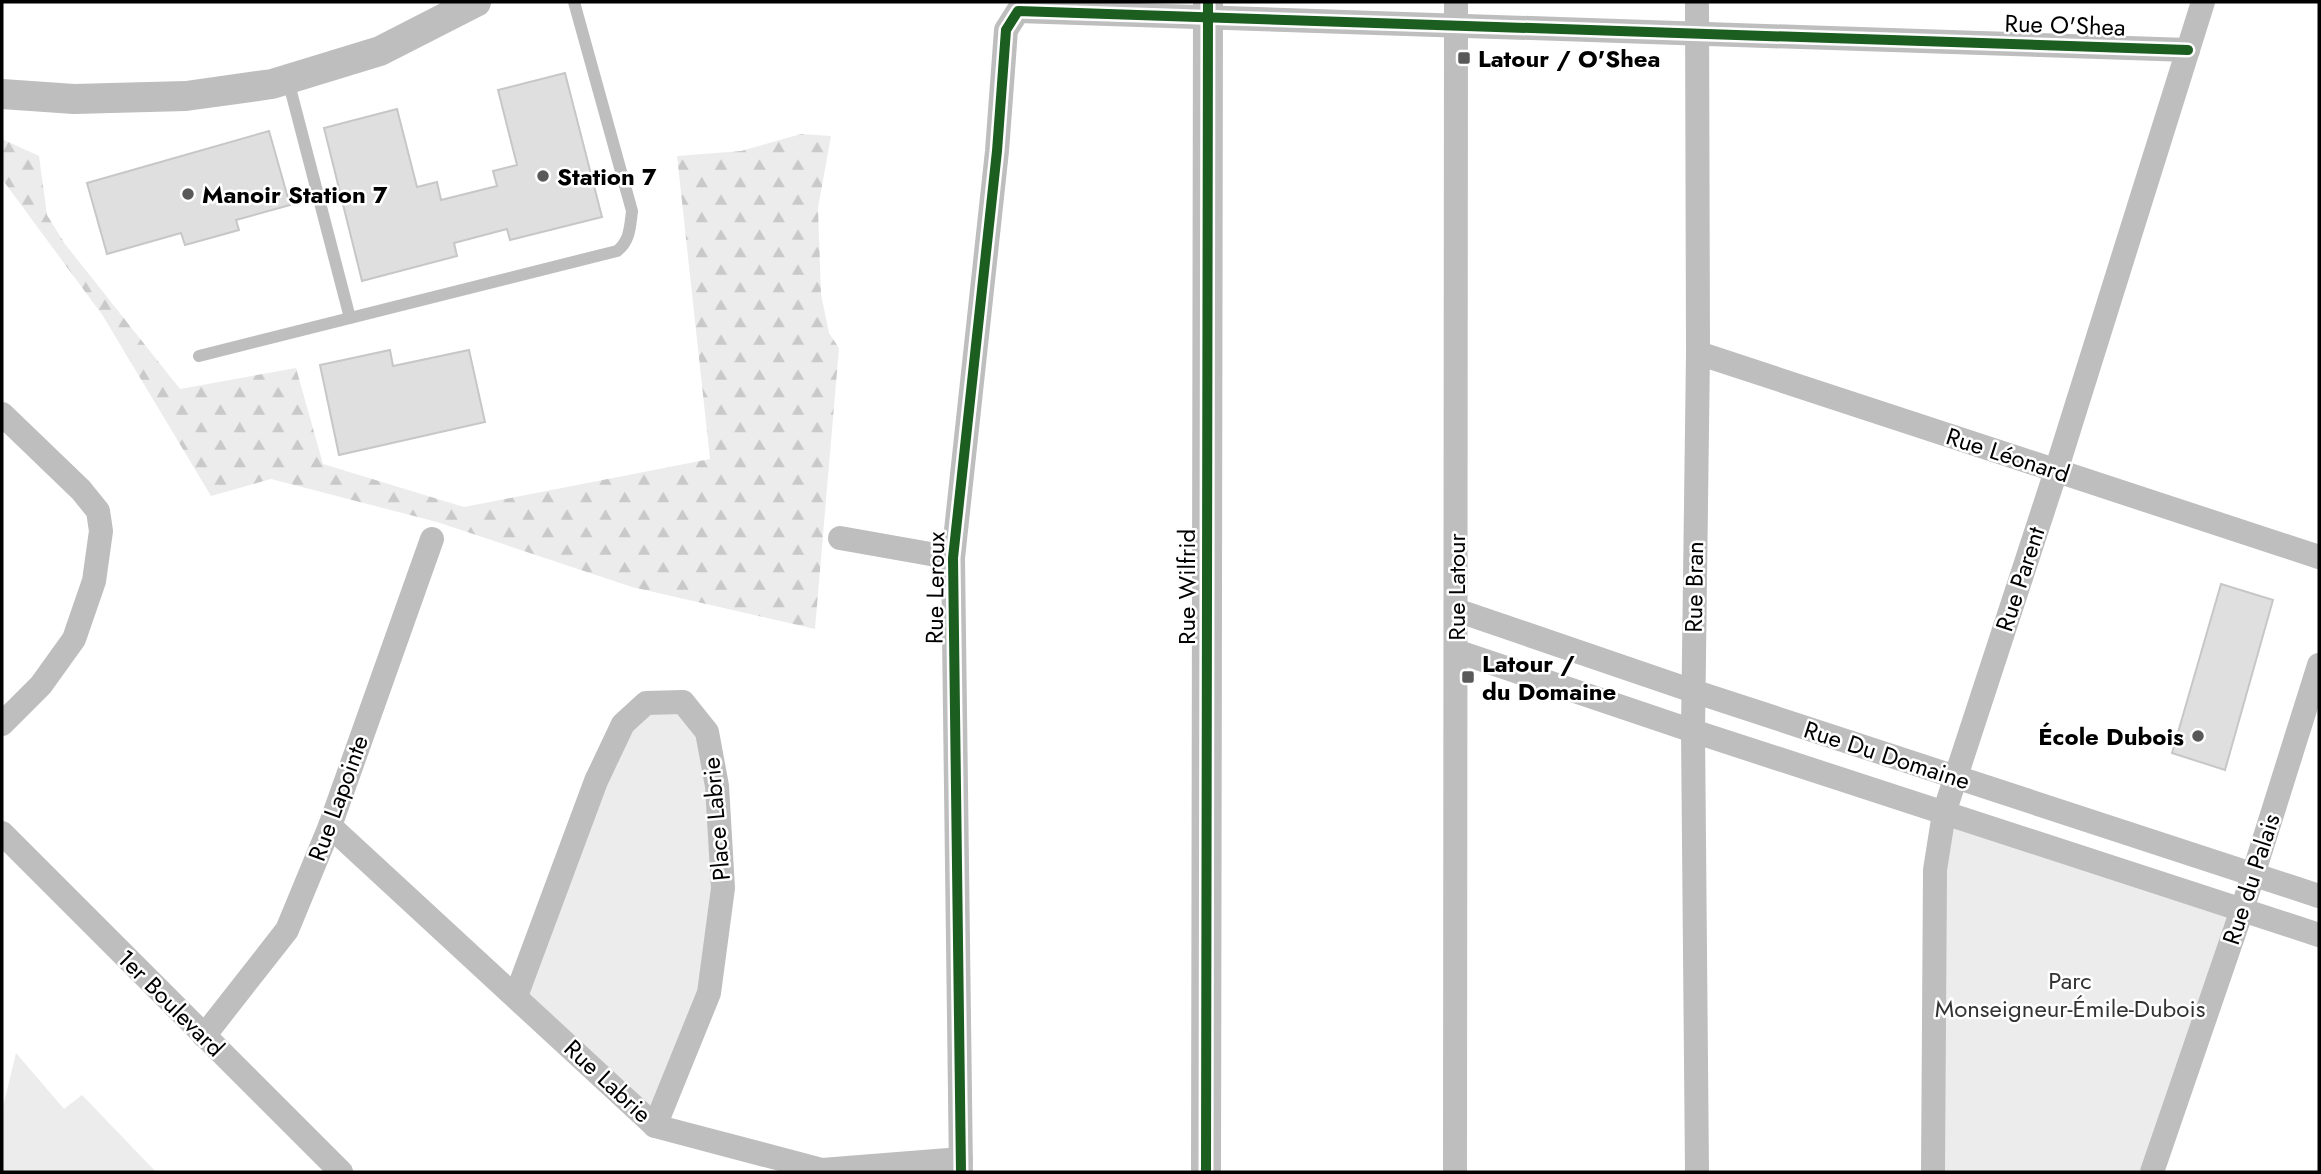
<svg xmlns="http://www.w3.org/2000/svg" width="2321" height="1174" font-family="Jost,sans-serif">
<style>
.forest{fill:url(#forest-firs)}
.park{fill:#ececec}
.building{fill:#dfdfdf;stroke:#c7c7c7;stroke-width:2}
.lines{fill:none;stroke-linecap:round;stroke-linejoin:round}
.service{stroke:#bebebe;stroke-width:12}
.minor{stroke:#bebebe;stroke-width:24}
.tertiary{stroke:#bebebe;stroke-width:30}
.cycleway-casing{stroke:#fff;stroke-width:15}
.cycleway{stroke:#1b5e20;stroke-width:10}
.poi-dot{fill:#595959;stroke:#fff;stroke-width:2.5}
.labels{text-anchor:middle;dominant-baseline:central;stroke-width:5;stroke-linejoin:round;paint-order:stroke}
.street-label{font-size:24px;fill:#000;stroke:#fff}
.poi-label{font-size:24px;font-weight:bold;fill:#000;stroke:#fff;text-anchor:start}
.park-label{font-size:24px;fill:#333;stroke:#fff}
</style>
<defs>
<pattern id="forest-firs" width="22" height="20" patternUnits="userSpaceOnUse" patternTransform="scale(1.75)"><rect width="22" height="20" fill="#ececec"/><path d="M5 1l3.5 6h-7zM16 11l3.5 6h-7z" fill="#c9c9c9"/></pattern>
</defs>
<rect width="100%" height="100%" fill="#fff"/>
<!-- forest -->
<polygon class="forest" points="801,134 831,136 818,208 821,294 829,333 839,348 815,629 632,587 437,522 271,479 211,496 103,316 2,179 2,139 39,156 47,215 65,244 180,389 296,368 323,464 464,507 710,459 677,156 741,151"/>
<!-- park -->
<g class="park">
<polygon points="683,702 717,786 709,993 655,1126 516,996 623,724"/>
<polygon points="1944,813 2242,910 2144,1172 1943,1172"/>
<polygon points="16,1053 64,1109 82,1095 156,1172 2,1172 2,1111"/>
</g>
<!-- building -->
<g class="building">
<polygon points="565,73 602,217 510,240 507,229 454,243 457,256 362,281 324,128 397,109 417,187 437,182 441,200 497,186 493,171 517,165 498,90"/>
<polygon points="269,131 290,205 236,220 239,230 185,245 181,233 107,254 87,183"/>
<polygon points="390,350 393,366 469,350 485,422 339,455 320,365"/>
<polygon points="2221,584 2273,600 2225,770 2172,753"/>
</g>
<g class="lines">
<!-- service -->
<g class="service">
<polyline points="288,80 350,318"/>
<path d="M 199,356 L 617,251 C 630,241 630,227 632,211 L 574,2"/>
</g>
<!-- minor -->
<g class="minor">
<polyline points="1698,353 2319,557"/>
<polyline points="2,414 81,490 98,511 101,531 94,581 74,639 41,685 2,724"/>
<polyline points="840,538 953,558"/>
<polyline points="1456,610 1693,691 2319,896"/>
<polyline points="1456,651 1693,731 2319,935"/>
<polyline points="330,826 655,1126 822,1170 961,1159"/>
<polyline points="2,833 341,1172"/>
<polyline points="516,996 596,781 623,724 646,703 683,702 707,732 717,786 723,888 709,993 655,1126"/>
<polyline points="204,1036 287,930 330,826 432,539"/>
<polyline points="961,1172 953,558 997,151 1006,30 1018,11 2188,50"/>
<polyline points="1455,1172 1456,2"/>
<polyline points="1697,1172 1693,731 1698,353 1697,2"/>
<polyline points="1933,1172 1935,870 1944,813 2056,471 2203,2"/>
<polyline points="2152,1172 2242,910 2319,665"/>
</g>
<!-- tertiary -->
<g class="tertiary">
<polyline points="2,94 74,99 186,96 272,84 380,51 476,2"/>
<polyline points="1206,1172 1208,2"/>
</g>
<defs>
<g id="cycleway">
<polyline points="961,1172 953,558 997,151 1006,30 1018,11 2188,50"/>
<polyline points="1206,1172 1208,2"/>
</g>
</defs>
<!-- cycleway casing -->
<use href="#cycleway" class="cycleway-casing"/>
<!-- cycleway -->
<use href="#cycleway" class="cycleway"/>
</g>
<!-- markers -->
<g class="poi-dot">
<rect x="1457" y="51" width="14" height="14" rx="3.5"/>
<circle cx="543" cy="176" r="7"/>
<circle cx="188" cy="194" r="7"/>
<rect x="1461" y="670" width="14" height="14" rx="3.5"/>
<circle cx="2198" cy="736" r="7"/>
</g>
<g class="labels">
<!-- street labels -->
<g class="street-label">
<text transform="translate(2065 25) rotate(2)">Rue O'Shea</text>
<text transform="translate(2008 455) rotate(18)">Rue Léonard</text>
<text transform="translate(2020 579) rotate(-72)">Rue Parent</text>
<text transform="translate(1186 587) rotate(-90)">Rue Wilfrid</text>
<text transform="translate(1456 587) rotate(-90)">Rue Latour</text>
<text transform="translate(1694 587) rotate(-89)">Rue Bran</text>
<text transform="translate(935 588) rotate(-89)">Rue Leroux</text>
<text transform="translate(1887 755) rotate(18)">Rue Du Domaine</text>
<text transform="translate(338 798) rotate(-70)">Rue Lapointe</text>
<text transform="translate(716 819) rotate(-95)">Place Labrie</text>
<text transform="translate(2251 879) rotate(-72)">Rue du Palais</text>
<text transform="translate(171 1003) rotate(45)">1er Boulevard</text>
<text transform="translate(608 1081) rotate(43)">Rue Labrie</text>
</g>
<!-- poi labels -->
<g class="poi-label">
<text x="1478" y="58">Latour / O'Shea</text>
<text x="557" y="176">Station 7</text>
<text x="202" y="194">Manoir Station 7</text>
<text x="1482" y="663">Latour /<tspan x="1482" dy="28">du Domaine</tspan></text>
<text x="2184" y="736" text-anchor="end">École Dubois</text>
</g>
<!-- park labels -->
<g class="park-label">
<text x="2070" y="980">Parc<tspan x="2070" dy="28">Monseigneur-Émile-Dubois</tspan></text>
</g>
</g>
<!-- border -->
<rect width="2321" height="1174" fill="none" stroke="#000000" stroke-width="7"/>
</svg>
